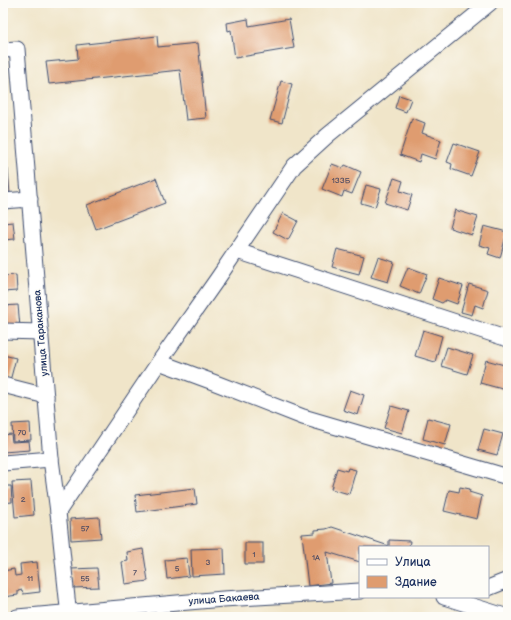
<svg xmlns="http://www.w3.org/2000/svg" width="511" height="620" font-family="'Balsamiq Sans',sans-serif">
<style>
.building{fill:#df9c6f}
.lines{fill:none;stroke-linecap:round;stroke-linejoin:round}
.minor-casing{stroke:#3b4a6e;stroke-width:17}
.minor{stroke:#fff;stroke-width:15}
.labels{text-anchor:middle;dominant-baseline:central;stroke-width:3;stroke-linejoin:round;paint-order:stroke}
.number-label{font-size:8px;fill:#4c4a62}
.street-label{font-size:10px;fill:#1b2f5e;stroke:#fdfcf7}
</style>
<rect width="100%" height="100%" fill="#fdfcf7"/>
<filter id="ink" filterUnits="userSpaceOnUse"><feTurbulence type="fractalNoise" baseFrequency=".025" numOctaves="2"/><feDisplacementMap in="SourceGraphic" scale="8" xChannelSelector="R" yChannelSelector="G"/><feConvolveMatrix kernelMatrix="1 2 1 2 8 2 1 2 1" color-interpolation-filters="sRGB"/></filter>
<filter id="wash" filterUnits="userSpaceOnUse"><feTurbulence type="fractalNoise" baseFrequency=".012" numOctaves="4" result="noise"/><feDisplacementMap in="SourceGraphic" scale="16" xChannelSelector="R" yChannelSelector="G"/><feGaussianBlur stdDeviation="0.9" result="paint"/><feColorMatrix in="noise" values="0 0 0 0 0 0 0 0 0 0 0 0 0 0 0 0 0 1.4 0 .05"/><feComposite in="paint" operator="in"/></filter>
<g filter="url(#wash)">
<rect width="100%" height="100%" fill="#f0e5c9"/>
<g id="blocks">
<!-- building -->
<g class="building">
<polygon points="248,19 249,26 289,19 294,48 235,58 231,30 228,31 227,23"/>
<polygon points="157,36 158,47 198,43 206,118 186,120 180,70 49,84 46,62 78,59 77,45"/>
<polygon points="281,81 292,84 282,123 270,120"/>
<polygon points="399,95 411,99 406,112 395,108"/>
<polygon points="412,118 425,123 422,133 441,140 435,159 421,154 419,162 400,155"/>
<polygon points="6,131 7,150 3,151 3,132"/>
<polygon points="454,143 480,152 471,176 451,169 452,164 447,162"/>
<polygon points="332,164 343,168 345,165 361,172 352,194 344,191 342,197 322,189"/>
<polygon points="8,169 10,194 3,195 3,170"/>
<polygon points="156,178 165,203 96,229 87,205"/>
<polygon points="394,178 403,181 400,191 412,195 407,210 385,203"/>
<polygon points="366,185 381,189 375,207 361,203"/>
<polygon points="455,210 478,217 472,235 450,228"/>
<polygon points="283,213 298,221 288,240 273,232"/>
<polygon points="13,222 15,239 3,240 3,223"/>
<polygon points="484,226 507,232 500,258 488,254 490,248 479,245"/>
<polygon points="337,249 364,256 359,274 332,267"/>
<polygon points="378,257 394,262 388,282 371,277"/>
<polygon points="408,267 427,274 419,294 400,286"/>
<polygon points="16,275 17,291 3,292 3,276"/>
<polygon points="439,278 463,286 457,304 446,300 442,303 432,299"/>
<polygon points="469,284 488,290 483,308 475,305 472,315 461,312"/>
<polygon points="18,305 20,327 3,328 3,306"/>
<polygon points="423,330 442,336 435,362 415,356"/>
<polygon points="447,347 473,355 467,374 441,366"/>
<polygon points="3,355 16,358 10,381 3,379"/>
<polygon points="486,360 508,366 508,385 506,390 480,383"/>
<polygon points="350,390 364,395 358,415 343,410"/>
<polygon points="391,406 409,411 402,433 384,428"/>
<polygon points="428,418 451,424 445,445 423,439"/>
<polygon points="30,423 31,440 13,441 12,424"/>
<polygon points="484,429 503,434 497,455 478,450"/>
<polygon points="11,434 12,442 29,441 30,450 3,452 3,435"/>
<polygon points="337,468 347,471 348,468 356,470 349,494 331,489"/>
<polygon points="31,481 34,515 15,517 12,482"/>
<polygon points="3,486 11,486 12,502 3,503"/>
<polygon points="460,487 470,489 469,492 482,496 477,519 444,511 449,490 459,492"/>
<polygon points="195,488 197,504 137,512 135,495"/>
<polygon points="99,517 101,538 71,540 70,519"/>
<polygon points="332,527 389,546 389,540 410,541 409,547 360,547 360,562 327,552 331,583 308,586 302,534 315,533 315,530 326,529"/>
<rect x="245" y="543" width="18" height="21"/>
<polygon points="224,548 225,574 192,576 191,549"/>
<polygon points="143,549 148,581 125,584 122,562 128,561 127,552"/>
<polygon points="187,558 189,576 167,579 165,560"/>
<polygon points="37,562 40,592 23,594 22,590 18,591 18,595 3,597 3,571 14,569 15,576 21,575 20,564"/>
<polygon points="97,568 99,587 72,588 71,569"/>
</g>
</g>
</g>
<g filter="url(#ink)">
<use href="#blocks" fill-opacity="0" stroke="#3b4a6e" stroke-width="1"/>
<g class="lines">
<defs>
<g id="minor">
<polyline points="3,50 17,49 51,459 58,512 69,617"/>
<polyline points="3,201 30,199"/>
<polyline points="237,251 508,339"/>
<polyline points="3,331 41,332"/>
<polyline points="159,362 213,382 303,417 508,477"/>
<polyline points="3,385 46,396"/>
<polyline points="3,463 51,459"/>
<polyline points="58,512 159,362 218,278 294,166 328,135 490,3"/>
<polyline points="488,588 508,580"/>
<polyline points="444,597 508,617"/>
<polyline points="17,617 223,599 360,591"/>
</g>
</defs>
<!-- minor casing -->
<use href="#minor" class="minor-casing"/>
<!-- minor -->
<use href="#minor" class="minor"/>
</g>
</g>
<g class="labels">
<!-- number labels -->
<g class="number-label">
<text x="341" y="180">133Б</text>
<text x="22" y="432">70</text>
<text x="23" y="499">2</text>
<text x="85" y="528">57</text>
<text x="254" y="554">1</text>
<text x="316" y="557">1А</text>
<text x="208" y="562">3</text>
<text x="177" y="568">5</text>
<text x="135" y="572">7</text>
<text x="30" y="578">11</text>
<text x="85" y="578">55</text>
</g>
<!-- street labels -->
<g class="street-label">
<text transform="translate(41 333) rotate(-95)">улица Тараканова</text>
<text transform="translate(224 599) rotate(-4)">улица Бакаева</text>
</g>
</g>
<!-- margin -->
<rect width="511" height="620" fill="none" stroke="#fdfcf7" stroke-width="16"/>
<!-- legend -->
<rect x="359" y="546" width="130" height="52" fill="#fdfcf7" stroke="#a3aaba"/>
<rect x="367" y="559" width="20" height="6" fill="#ffffff" stroke="#a3aaba"/>
<text x="395" y="566" font-size="12" fill="#1b2f5e">Улица</text>
<rect x="367" y="576" width="20" height="12" fill="#df9c6f" stroke="#a3aaba"/>
<text x="395" y="586" font-size="12" fill="#1b2f5e">Здание</text>
</svg>
